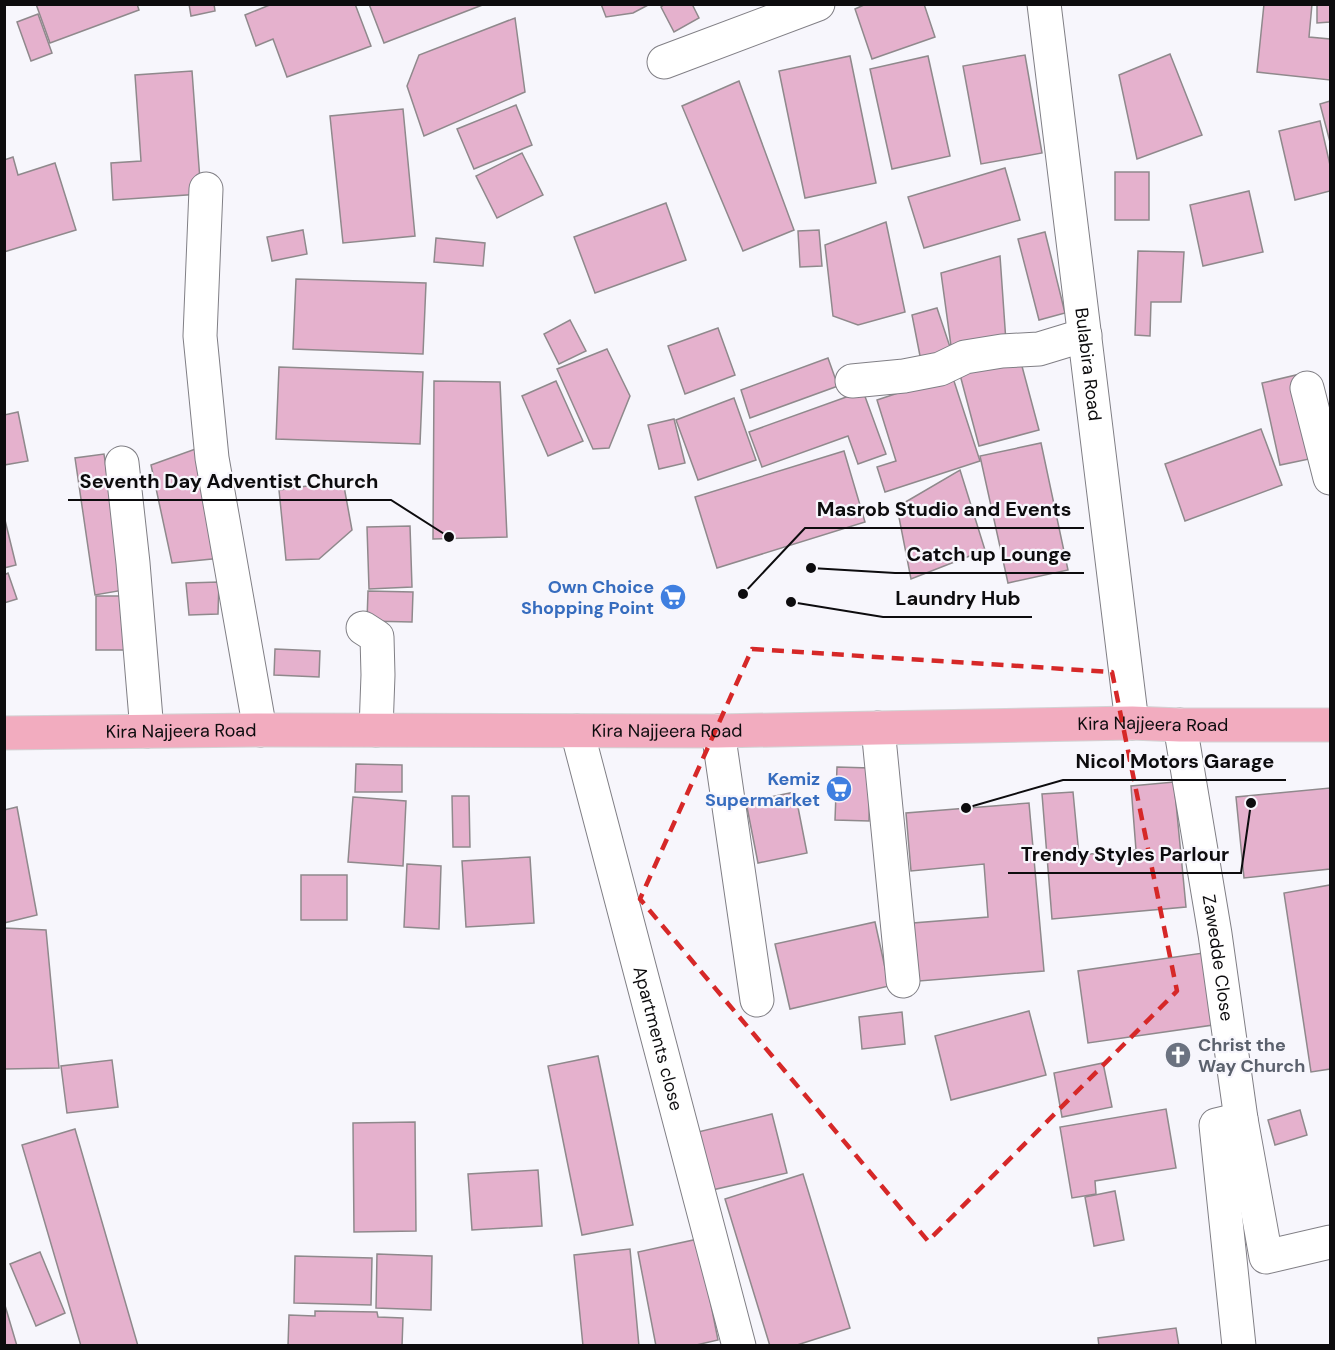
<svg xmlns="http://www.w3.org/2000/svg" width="1335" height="1350" font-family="'DM Sans',sans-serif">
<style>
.building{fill:#e5b1cd;stroke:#8f898c;stroke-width:1.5}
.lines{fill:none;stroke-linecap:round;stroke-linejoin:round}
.minor-casing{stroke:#807f85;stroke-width:35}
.major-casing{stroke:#d3d3d4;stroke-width:35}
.minor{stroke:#fff;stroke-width:33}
.major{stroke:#f2acbf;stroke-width:33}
.marked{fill:none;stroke:#d62828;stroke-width:4.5;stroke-dasharray:12 8;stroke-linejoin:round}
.labels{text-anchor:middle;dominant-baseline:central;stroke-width:4.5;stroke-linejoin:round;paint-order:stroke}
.street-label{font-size:18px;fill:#0d0c0e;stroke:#f7f6fc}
.shop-label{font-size:18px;font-weight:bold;fill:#366cbe;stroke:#f7f6fc;text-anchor:end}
.worship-label{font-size:18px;font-weight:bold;fill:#5b616d;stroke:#f7f6fc;text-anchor:start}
.leader{fill:none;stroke:#0d0c0e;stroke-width:2}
.callout-dot{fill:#0d0c0e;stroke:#f7f6fc;stroke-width:2}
.callout-label{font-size:20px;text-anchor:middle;font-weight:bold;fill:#0d0c0e;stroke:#f7f6fc;stroke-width:4.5;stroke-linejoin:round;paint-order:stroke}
</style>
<rect width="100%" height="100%" fill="#f7f6fc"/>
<!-- building -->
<g class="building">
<polygon points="36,4 137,4 139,10 50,43"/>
<polygon points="189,4 214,4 215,11 191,16"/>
<polygon points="272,4 355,4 371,46 287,77 273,39 256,46 245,15"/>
<polygon points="369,4 485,4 384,43"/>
<polygon points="601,4 650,4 633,13 606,17"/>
<polygon points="665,4 692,4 699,18 674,32 661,7"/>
<polygon points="866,4 924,4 935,37 872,59 855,9"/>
<polygon points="1264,4 1312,4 1309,37 1330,39 1330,80 1257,72"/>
<polygon points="1317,4 1330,4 1330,22 1317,23"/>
<polygon points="38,14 52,53 31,61 17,22"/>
<polygon points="515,18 525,92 424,136 407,86 419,55"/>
<polygon points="1170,54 1202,135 1137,159 1119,75"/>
<polygon points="1025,55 1042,153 981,164 963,66"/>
<polygon points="850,56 876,183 805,198 779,71"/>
<polygon points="928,56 950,156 892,169 870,69"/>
<polygon points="192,71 201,194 113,200 111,163 141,161 135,75"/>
<polygon points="739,81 794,230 743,251 682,106"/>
<polygon points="1330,101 1330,142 1320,104"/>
<polygon points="516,105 532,145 474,169 457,129"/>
<polygon points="403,109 415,236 343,243 330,116"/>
<polygon points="1320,121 1330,165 1330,191 1295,200 1279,131"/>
<polygon points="522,153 543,195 497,218 476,176"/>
<polygon points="13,157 18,175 55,163 76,230 4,252 4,160"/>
<polygon points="1005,168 1020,220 924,248 908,197"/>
<rect x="1115" y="172" width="34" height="48"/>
<polygon points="1249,191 1263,252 1203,266 1190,205"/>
<polygon points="666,203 686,260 595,293 574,237"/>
<polygon points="886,222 905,312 858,325 833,316 825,245"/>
<polygon points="303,230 307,254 272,261 267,237"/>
<polygon points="819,230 822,266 800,267 798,231"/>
<polygon points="1045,232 1065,313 1039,320 1018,239"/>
<polygon points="436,238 485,243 483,266 434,262"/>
<polygon points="1138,251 1184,252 1181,302 1151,302 1150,336 1135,335"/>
<polygon points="1000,256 1006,342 952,353 941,273"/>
<polygon points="296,279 426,283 423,354 293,349"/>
<polygon points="937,308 952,353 921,361 912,315"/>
<polygon points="570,320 586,351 559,364 544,334"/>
<polygon points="718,328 735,375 685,394 668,346"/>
<polygon points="607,349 630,396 609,448 593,449 557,369"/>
<polygon points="1019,355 1039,430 979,446 959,371"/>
<polygon points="828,358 838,386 750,418 741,390"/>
<polygon points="279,367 423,372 420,444 276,439"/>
<polygon points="952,375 980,461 885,492 877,467 896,461 877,400"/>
<polygon points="1296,375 1314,458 1280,465 1262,383"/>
<polygon points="434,381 500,382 507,537 433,539"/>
<polygon points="556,381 583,441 548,456 522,396"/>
<polygon points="863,391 886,454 858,464 848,436 762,467 749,432"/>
<polygon points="734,398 756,460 698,480 676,420"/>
<polygon points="18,412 28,461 4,465 4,415"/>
<polygon points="674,419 685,463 659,469 648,425"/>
<polygon points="1261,429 1282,485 1185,521 1165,464"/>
<polygon points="1041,443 1068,570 1008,583 980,456"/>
<polygon points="201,447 222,558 172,563 151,465"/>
<polygon points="844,451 865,522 717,568 695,497"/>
<polygon points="104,454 124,590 95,595 75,458"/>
<polygon points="960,470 985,550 911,579 897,507"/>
<polygon points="343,481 352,530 319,559 286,560 279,490"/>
<polygon points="4,516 16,565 4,568"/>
<polygon points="410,526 412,587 369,589 367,527"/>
<polygon points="8,573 17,599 4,603 4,575"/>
<polygon points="219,582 218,614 189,615 186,583"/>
<polygon points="368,591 413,592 412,622 367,621"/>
<polygon points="96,596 129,596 130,650 96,650"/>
<polygon points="275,649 320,651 319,677 274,675"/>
<polygon points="356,764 402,765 402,792 355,792"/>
<polygon points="837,767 870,768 869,821 835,820"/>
<polygon points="1174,782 1186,907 1052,919 1042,794 1073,792 1079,855 1136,850 1131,786"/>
<polygon points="1330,788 1330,869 1244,878 1236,797"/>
<polygon points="795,792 807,853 758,863 746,802"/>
<polygon points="452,796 469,796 470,847 453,847"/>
<polygon points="353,797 406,801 403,866 348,862"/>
<polygon points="1029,803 1044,971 919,981 913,923 988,917 984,864 911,871 906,813"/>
<polygon points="17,807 37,915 4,923 4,810"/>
<polygon points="530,857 534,923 466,927 462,861"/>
<polygon points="407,864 441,866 439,929 404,927"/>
<rect x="301" y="875" width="46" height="45"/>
<polygon points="1330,885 1330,1069 1311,1072 1284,893"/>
<polygon points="875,922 889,986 790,1009 775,944"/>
<polygon points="4,928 46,930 59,1068 5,1069"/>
<polygon points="1203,953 1213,1025 1088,1043 1078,971"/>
<polygon points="1029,1011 1046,1075 951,1100 935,1036"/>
<polygon points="902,1012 905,1044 862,1049 859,1017"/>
<polygon points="598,1056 633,1225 582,1235 548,1066"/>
<polygon points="112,1060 118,1107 67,1113 61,1066"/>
<polygon points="1103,1063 1112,1107 1062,1117 1054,1073"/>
<polygon points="1166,1109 1176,1168 1095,1181 1096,1194 1072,1198 1060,1127"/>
<polygon points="1300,1110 1307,1135 1275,1145 1268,1120"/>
<polygon points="772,1114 787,1173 712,1190 698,1132"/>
<polygon points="415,1122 416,1231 354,1232 353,1123"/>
<polygon points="75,1129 138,1346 81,1346 22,1145"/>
<polygon points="538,1170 542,1226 472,1230 468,1174"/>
<polygon points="803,1174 850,1328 794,1346 770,1346 725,1199"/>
<polygon points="1115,1191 1124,1240 1094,1246 1085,1197"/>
<polygon points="698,1239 718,1340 692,1346 656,1346 638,1252"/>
<polygon points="630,1249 639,1346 583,1346 574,1255"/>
<polygon points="40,1252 65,1313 36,1326 10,1264"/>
<polygon points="377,1254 432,1256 431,1310 376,1308"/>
<polygon points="295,1256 372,1258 371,1305 294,1303"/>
<polygon points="4,1302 17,1346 4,1346"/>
<polygon points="315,1311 377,1312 378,1317 403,1318 402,1346 288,1346 289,1315 315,1316"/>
<polygon points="1176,1328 1179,1346 1099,1346 1098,1338"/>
</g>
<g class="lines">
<defs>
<g id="minor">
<path id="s1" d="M 1044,4 L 1132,723"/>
<polyline points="664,62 818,4"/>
<polyline points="206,189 200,336 212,458 260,730"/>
<polyline points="852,381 904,376 940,369 965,357 1002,351 1039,349 1085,335"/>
<polyline points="1307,388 1330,478"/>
<polyline points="122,463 133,563 147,731"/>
<polyline points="363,628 377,637 378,675 376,730"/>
<path id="s2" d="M 1180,725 L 1215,934 L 1241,1119 L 1266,1257 L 1330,1242"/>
<polyline points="878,728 903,981"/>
<path id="s3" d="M 577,731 L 739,1346"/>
<polyline points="718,731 757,1000"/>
<polyline points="1239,1346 1216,1125 1241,1119"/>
</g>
<g id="major">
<path id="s4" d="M 4,733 L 260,730 L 718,731 L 1132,723 L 1180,725 L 1330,725"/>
</g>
</defs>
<!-- minor casing -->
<use href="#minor" class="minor-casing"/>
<!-- major casing -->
<use href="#major" class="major-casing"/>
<!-- minor -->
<use href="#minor" class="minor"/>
<!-- major -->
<use href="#major" class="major"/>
</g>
<!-- marked area -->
<path class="marked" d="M 752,649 L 1112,672 L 1177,991 L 928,1241 L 640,899 Z"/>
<!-- icons -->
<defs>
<symbol id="supermarket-disc" viewBox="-11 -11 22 22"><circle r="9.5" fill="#3f7fe0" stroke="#f7f6fc"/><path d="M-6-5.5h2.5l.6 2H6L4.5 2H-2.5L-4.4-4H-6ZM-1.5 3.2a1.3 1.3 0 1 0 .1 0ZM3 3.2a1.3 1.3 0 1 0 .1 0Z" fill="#fff"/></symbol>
<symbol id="church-disc" viewBox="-11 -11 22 22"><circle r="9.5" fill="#6b7280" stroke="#f7f6fc"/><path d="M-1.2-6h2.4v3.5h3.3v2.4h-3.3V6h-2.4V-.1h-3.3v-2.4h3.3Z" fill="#fff"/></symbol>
</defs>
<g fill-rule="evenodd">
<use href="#supermarket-disc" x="658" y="582" width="30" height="30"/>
<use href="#supermarket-disc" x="824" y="774" width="30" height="30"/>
<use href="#church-disc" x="1163" y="1040" width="30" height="30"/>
</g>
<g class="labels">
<!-- street labels -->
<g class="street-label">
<text stroke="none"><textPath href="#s1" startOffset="363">Bulabira Road</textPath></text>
<text stroke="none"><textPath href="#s4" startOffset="1149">Kira Najjeera Road</textPath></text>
<text stroke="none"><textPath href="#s4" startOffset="177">Kira Najjeera Road</textPath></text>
<text stroke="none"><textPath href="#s4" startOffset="663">Kira Najjeera Road</textPath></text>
<text stroke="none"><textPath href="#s2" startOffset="236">Zawedde Close</textPath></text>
<text stroke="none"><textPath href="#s3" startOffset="318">Apartments close</textPath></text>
</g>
<!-- shop labels -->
<g class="shop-label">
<text x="654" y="587">Own Choice<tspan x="654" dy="21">Shopping Point</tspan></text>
<text x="820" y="779">Kemiz<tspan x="820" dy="21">Supermarket</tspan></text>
</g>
<!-- worship labels -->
<g class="worship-label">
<text x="1198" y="1045">Christ the<tspan x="1198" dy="21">Way Church</tspan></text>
</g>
</g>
<!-- callouts -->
<path class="leader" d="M449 537L391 500H68M743 594L805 528H1084M811 568L895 573H1084M791 602L883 617H1032M966 808L1063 780H1286M1251 803L1241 873H1008"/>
<g class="callout-dot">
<circle cx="449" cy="537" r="6"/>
<circle cx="743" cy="594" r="6"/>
<circle cx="811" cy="568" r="6"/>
<circle cx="791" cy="602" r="6"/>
<circle cx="966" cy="808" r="6"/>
<circle cx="1251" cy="803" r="6"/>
</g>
<g class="callout-label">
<text x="229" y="488">Seventh Day Adventist Church</text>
<text x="944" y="516">Masrob Studio and Events</text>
<text x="989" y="561">Catch up Lounge</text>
<text x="958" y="605">Laundry Hub</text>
<text x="1175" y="768">Nicol Motors Garage</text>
<text x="1125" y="861">Trendy Styles Parlour</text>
</g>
<!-- border -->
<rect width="1335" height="1350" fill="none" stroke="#0d0c0e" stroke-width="12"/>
</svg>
